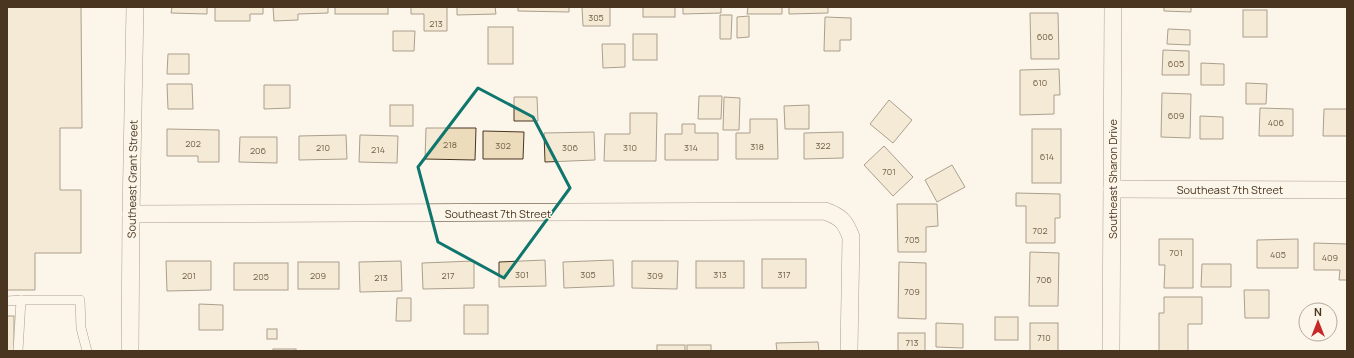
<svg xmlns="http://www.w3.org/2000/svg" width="1354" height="358" font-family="Manrope,sans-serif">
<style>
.building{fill:#ecdcbc;stroke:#4a3520}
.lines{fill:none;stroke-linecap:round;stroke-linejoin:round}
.lane-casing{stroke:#4a3520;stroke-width:10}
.street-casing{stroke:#4a3520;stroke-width:18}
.lane{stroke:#fbf6e9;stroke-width:9}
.street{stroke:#fbf6e9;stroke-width:17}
.marked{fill:none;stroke:#0f766e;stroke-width:3;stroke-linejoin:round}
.labels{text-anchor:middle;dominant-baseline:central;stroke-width:3;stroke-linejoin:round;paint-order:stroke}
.number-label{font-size:9px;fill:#725f47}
.street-label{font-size:11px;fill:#4a3520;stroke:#fbf6e9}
</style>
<rect width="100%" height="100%" fill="#fbf6e9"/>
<!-- building -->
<g class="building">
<polygon points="7,7 81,7 82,128 60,128 60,190 81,190 81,253 35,253 35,290 7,290"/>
<polygon points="172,7 207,7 207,14 171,13"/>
<polygon points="215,7 263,7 263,14 250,14 250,21 215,21"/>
<polygon points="273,7 328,7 328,13 298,14 298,20 274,21"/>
<rect x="335" y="7" width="53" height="7"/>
<polygon points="411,7 447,7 447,31 424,31 424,14 411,14"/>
<polygon points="457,7 495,7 496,14 457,15"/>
<polygon points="518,7 569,7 569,12 518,11"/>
<polygon points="582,7 610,7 610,26 583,26"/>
<rect x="643" y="7" width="32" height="10"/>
<polygon points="683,7 721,7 721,13 683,14"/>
<polygon points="748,7 782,7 782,14 747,14"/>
<polygon points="789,7 828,7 828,13 789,14"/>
<polygon points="1164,7 1191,7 1191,12 1164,11"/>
<rect x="1243" y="10" width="24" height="27"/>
<polygon points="1030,13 1058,13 1059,59 1031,59"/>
<polygon points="720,15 732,15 731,39 720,39"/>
<polygon points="749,16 749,37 737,38 737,17"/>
<polygon points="825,17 851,18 851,40 840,40 840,51 824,51"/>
<rect x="488" y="27" width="25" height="37"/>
<polygon points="1168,29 1190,30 1190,45 1167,44"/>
<polygon points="393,31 415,31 414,51 393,51"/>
<rect x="633" y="34" width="24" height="26"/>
<polygon points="602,44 625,44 625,67 603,68"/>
<polygon points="1163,50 1189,51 1189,75 1162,75"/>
<polygon points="168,54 189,54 189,74 167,74"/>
<polygon points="1201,63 1224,64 1224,85 1201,85"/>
<polygon points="1059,69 1060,95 1054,95 1054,114 1020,115 1020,70"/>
<polygon points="1246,83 1267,84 1266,104 1246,104"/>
<polygon points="167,84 192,84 193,109 168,109"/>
<polygon points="264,85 290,85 290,108 264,109"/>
<polygon points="1162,93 1191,94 1190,138 1161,137"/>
<polygon points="699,96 722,96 721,119 698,119"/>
<polygon points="514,97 537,97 538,121 514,121"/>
<polygon points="724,97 740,98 739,130 723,130"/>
<polygon points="889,100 912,120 893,143 870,124"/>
<rect x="390" y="105" width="23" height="21"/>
<polygon points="809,105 809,129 785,129 784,106"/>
<polygon points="1260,108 1293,109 1293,136 1259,136"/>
<polygon points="1324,109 1347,109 1347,136 1323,136"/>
<polygon points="630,113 657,113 656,161 604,161 605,134 630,134"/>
<polygon points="1200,116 1223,117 1223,139 1200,139"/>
<polygon points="750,119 777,119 778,159 736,159 736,133 750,133"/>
<polygon points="682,124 695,124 695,133 718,133 718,160 665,160 665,134 682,134"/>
<polygon points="426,128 476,128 475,160 425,159"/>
<polygon points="167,129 219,130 219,162 198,162 198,156 167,156"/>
<rect x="1032" y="129" width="29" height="54"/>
<polygon points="483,131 524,132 523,159 483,159"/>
<polygon points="594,132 595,160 545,162 544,133"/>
<polygon points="843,132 843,158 804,159 804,133"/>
<polygon points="346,135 347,159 299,160 299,136"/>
<polygon points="360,135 398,136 397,163 359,162"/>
<polygon points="240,137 277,137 277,163 239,162"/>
<polygon points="884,146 913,177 893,196 864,165"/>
<polygon points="952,165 965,187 937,202 925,180"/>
<polygon points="1016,193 1060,194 1060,218 1055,218 1055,243 1026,243 1026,206 1016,206"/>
<polygon points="897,204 937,204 938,226 926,227 926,252 898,252"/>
<polygon points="1159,239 1193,239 1193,288 1164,288 1165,265 1159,265"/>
<polygon points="1298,239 1298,268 1257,268 1257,240"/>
<polygon points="1314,243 1347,244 1347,280 1339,280 1340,270 1314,270"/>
<polygon points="1030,252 1059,253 1058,306 1029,306"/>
<rect x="762" y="259" width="44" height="29"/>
<polygon points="545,260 546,286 499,287 499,262"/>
<polygon points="613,260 614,286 564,288 563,262"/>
<polygon points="166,261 211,261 211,290 167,291"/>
<polygon points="401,261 402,291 360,292 359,262"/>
<polygon points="474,261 474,288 423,289 422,263"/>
<polygon points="632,261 678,261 677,289 632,288"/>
<rect x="696" y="261" width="48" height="27"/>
<rect x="298" y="262" width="41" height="27"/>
<polygon points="899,262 926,263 926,319 898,318"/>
<rect x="234" y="263" width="54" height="27"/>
<polygon points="1202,264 1231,264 1231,287 1201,287"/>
<polygon points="1244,290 1269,290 1269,318 1245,318"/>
<polygon points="1164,297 1202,297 1202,324 1188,324 1188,351 1159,351 1159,313 1164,313"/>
<polygon points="397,298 411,298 411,321 396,321"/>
<polygon points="199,304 223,305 223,330 199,330"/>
<rect x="464" y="305" width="24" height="29"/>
<rect x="7" y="316" width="7" height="35"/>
<rect x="995" y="317" width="23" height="23"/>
<polygon points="936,323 963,324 963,348 936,347"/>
<rect x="1030" y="323" width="28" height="28"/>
<rect x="267" y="329" width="10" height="10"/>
<rect x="898" y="333" width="27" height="18"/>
<polygon points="818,342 819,351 777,351 776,343"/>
<rect x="657" y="345" width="28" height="6"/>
<rect x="687" y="345" width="24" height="6"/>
<rect x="273" y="349" width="23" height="2"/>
</g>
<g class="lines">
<defs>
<g id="lane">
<polyline points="21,300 80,300 81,328 87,351"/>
<polyline points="7,301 21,300 18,351"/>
</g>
<g id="street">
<polyline points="1112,189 1347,190"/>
<path d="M 131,214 L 825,211 C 841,217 845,221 851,237 L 849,351"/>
<polyline points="130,351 131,214 135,7"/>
<polyline points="1111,351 1113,7"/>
</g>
</defs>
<!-- lane casing -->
<use href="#lane" class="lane-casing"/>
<!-- street casing -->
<use href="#street" class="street-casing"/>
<!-- lane -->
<use href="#lane" class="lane"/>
<!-- street -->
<use href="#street" class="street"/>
</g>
<!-- marked area -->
<path d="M0 0H1354V358H0ZM 478,88 L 533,117 L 570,188 L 504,278 L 438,242 L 418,167 Z" fill="#fbf6e9" fill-opacity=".55" fill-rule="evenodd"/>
<path class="marked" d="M 478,88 L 533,117 L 570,188 L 504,278 L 438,242 L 418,167 Z"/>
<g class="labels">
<!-- number labels -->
<g class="number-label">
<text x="596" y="17">305</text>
<text x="436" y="23">213</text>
<text x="1045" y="36">606</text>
<text x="1176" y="63">605</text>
<text x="1040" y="82">610</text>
<text x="1176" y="115">609</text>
<text x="1276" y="122">406</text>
<text x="193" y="143">202</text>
<text x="450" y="144">218</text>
<text x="503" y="145">302</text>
<text x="823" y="145">322</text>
<text x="757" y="146">318</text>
<text x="323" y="147">210</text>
<text x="570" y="147">306</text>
<text x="630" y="147">310</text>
<text x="691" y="147">314</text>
<text x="378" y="149">214</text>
<text x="258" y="150">206</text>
<text x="1047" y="156">614</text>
<text x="889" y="171">701</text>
<text x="1040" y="230">702</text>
<text x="912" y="239">705</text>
<text x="1176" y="252">701</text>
<text x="1278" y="254">405</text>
<text x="1330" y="257">409</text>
<text x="522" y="274">301</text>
<text x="588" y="274">305</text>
<text x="720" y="274">313</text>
<text x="784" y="274">317</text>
<text x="189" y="275">201</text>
<text x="318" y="275">209</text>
<text x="448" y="275">217</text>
<text x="655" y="275">309</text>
<text x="261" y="276">205</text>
<text x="381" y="277">213</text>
<text x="1044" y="279">706</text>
<text x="912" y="291">709</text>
<text x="1044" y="337">710</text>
<text x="912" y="342">713</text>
</g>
<!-- street labels -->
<g class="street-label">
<text transform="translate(132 179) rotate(-89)">Southeast Grant Street</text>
<text transform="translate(1112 179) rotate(-90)">Southeast Sharon Drive</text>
<text x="1230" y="189">Southeast 7th Street</text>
<text x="498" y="213">Southeast 7th Street</text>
</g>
</g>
<!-- border -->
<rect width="1354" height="358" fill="none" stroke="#4a3520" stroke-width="16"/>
<!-- north arrow -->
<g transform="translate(1318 322)"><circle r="19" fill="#fbf6e9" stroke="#b4a999"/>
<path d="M0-3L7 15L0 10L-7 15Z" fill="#c62828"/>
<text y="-6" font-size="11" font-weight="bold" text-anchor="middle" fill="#4a3520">N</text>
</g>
</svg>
